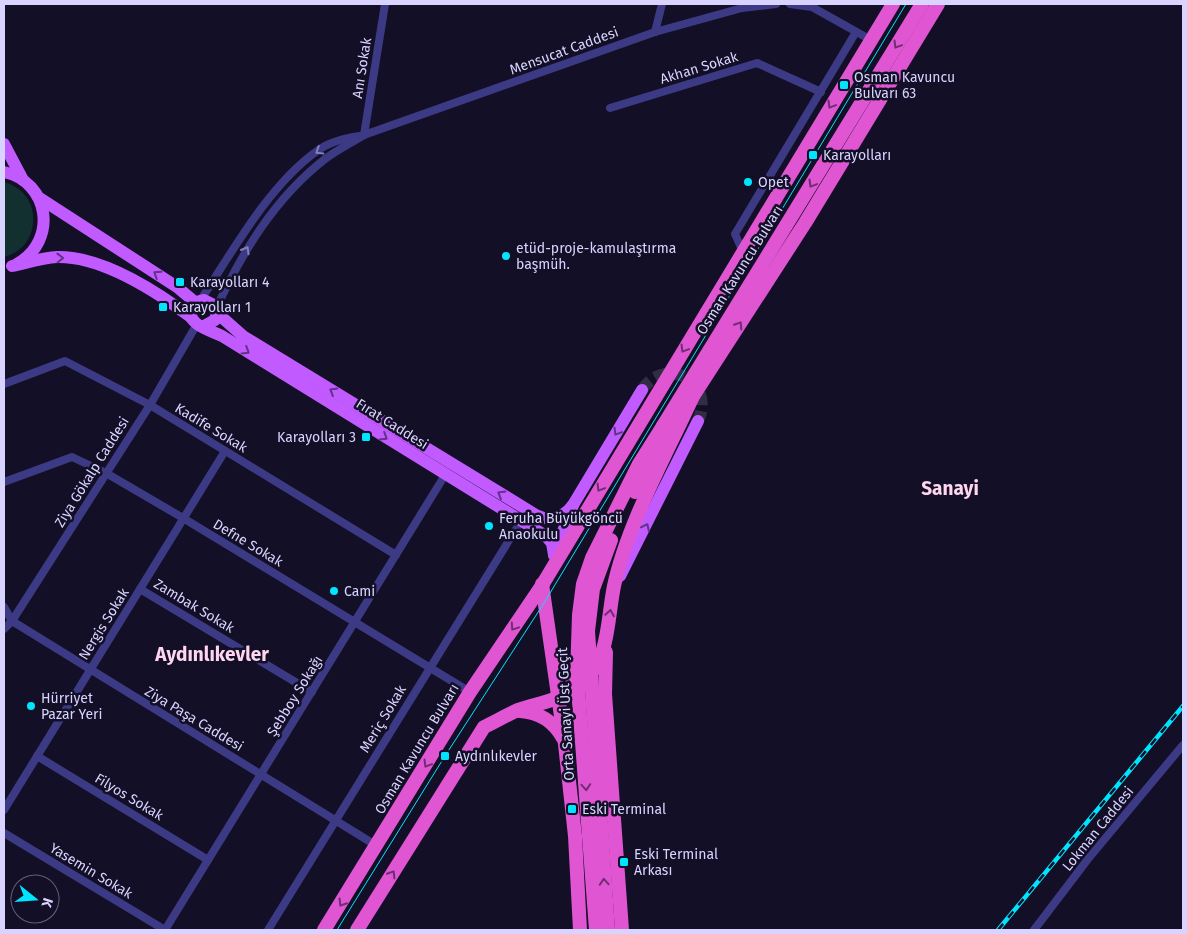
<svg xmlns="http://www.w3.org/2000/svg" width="1187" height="934" font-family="'Fira Sans',sans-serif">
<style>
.grass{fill:#12302f}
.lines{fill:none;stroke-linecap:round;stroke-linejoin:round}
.primary-tunnel{stroke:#312d47;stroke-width:12;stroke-dasharray:12 6;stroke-linecap:butt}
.minor{stroke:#3d3a85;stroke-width:8}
.primary{stroke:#c25bff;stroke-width:12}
.trunk{stroke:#e055d1;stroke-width:14}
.tram{stroke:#00e5ff;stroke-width:1}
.rail-casing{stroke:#00e5ff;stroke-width:4.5}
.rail{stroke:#130f26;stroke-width:2.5;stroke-dasharray:8;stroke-linecap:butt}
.trunk-bridge{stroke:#e055d1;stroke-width:14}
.oneway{stroke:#6f2e73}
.oneway2{stroke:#837fbc}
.oneway3{stroke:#623188}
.poi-dot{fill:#00e5ff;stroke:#130f26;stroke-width:2}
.labels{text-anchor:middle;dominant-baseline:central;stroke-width:5;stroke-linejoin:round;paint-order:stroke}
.street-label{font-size:14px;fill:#d9d4ff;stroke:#130f26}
.poi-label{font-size:14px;fill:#d9d4ff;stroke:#130f26;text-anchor:start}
.district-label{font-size:19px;font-weight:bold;fill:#ffd6f0;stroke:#130f26}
</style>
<rect width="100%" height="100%" fill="#130f26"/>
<!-- grass -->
<path class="grass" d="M 4,182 C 43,192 43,247 4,257 Z"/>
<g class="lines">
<!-- primary-tunnel -->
<path class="primary-tunnel" d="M 642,390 C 666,354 716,382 698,421"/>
<!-- minor -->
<g class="minor">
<polyline points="790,4 812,7 871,40"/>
<polyline points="655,32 662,4"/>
<polyline points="610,108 757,63 821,92"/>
<polyline points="364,135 385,4"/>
<polyline points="743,252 735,234 856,32"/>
<path d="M 200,301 C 232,252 269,185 317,151 C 329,142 345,138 360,136"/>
<path d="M 216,309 C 242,252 275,198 325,159 C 337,150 351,143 364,135 L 655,32 L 742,8 L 776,4"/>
<polyline points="4,384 65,361 150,405 396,555"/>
<polyline points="4,482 72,457 106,473 183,518 470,692"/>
<polyline points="140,589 312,692"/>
<polyline points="4,607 12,621 377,846"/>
<polyline points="4,629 12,621 150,405 197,324"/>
<polyline points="37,756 208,860"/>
<polyline points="4,810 225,451"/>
<polyline points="4,833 165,930"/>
<polyline points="165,930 445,475"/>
<polyline points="268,930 521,521"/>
<polyline points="1034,930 1088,859 1183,745"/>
</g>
<!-- primary -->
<g class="primary">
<polyline points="4,144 23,180"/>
<path d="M 4,172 C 50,182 58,241 17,264"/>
<polyline points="38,197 177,287 196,303"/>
<path d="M 12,266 C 26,263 42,258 57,257 C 103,256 156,291 192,318"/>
<path d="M 217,313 L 243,336 L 536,515 C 550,522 564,518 573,505"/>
<path d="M 204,326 L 215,320 L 217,313 L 214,305 L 204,300 C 198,301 193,303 191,310 C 187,325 212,331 222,336 L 546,536 L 552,543 L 554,555"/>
<polyline points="554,555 573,505 642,390"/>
<polyline points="620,576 698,421"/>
</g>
<!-- trunk -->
<g class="trunk">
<polyline points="688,404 805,223 938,4"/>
<polyline points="663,426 922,4"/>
<polyline points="542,584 565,744 575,836 580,930"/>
<polyline points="606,652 605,694 622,930"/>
<path d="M 553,659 C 559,673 573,681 588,675"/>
<path d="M 520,711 C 539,712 554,722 563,738"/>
<polyline points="324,930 470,692 541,587 893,4"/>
<path d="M 357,930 L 484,727 C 495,722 506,715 518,710 C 542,702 564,700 584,682 C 610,656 607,620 614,586 C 627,525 667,453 693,396"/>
</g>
<!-- tram -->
<polyline class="tram" points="337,930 445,756 544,603 906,4"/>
<defs>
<polyline id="rail" points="998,930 1183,706"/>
</defs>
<!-- rail casing -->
<use href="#rail" class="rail-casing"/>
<!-- rail -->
<use href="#rail" class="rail"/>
<!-- trunk-bridge -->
<g class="trunk-bridge">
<polyline points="635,492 671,431"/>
<polyline points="596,930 577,675 579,615 583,584 592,558 639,464 663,426"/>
<polyline points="608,930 588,631 593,589 611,540"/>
</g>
</g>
<!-- one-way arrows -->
<defs><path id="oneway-chevron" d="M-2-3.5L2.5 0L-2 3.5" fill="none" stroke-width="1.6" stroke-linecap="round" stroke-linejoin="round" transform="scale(1.25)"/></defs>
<g class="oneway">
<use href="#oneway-chevron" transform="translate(897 45) rotate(121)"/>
<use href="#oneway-chevron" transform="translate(831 105) rotate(121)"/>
<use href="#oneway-chevron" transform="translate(812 184) rotate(121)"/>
<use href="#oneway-chevron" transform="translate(739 325) rotate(-57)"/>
<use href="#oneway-chevron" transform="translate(684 349) rotate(121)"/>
<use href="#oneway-chevron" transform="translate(600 488) rotate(121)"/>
<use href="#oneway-chevron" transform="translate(610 613) rotate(-81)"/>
<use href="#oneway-chevron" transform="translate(514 627) rotate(124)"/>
<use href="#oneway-chevron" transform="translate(427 764) rotate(121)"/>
<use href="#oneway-chevron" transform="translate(586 787) rotate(86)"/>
<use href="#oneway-chevron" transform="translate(392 874) rotate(-58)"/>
<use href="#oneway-chevron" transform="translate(604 882) rotate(-94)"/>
<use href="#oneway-chevron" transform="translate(342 903) rotate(122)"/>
</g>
<g class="oneway2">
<use href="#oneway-chevron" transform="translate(319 151) rotate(148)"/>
<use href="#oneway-chevron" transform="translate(246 250) rotate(-60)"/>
</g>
<g class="oneway3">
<use href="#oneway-chevron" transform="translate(60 258) rotate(-1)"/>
<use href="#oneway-chevron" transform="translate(157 274) rotate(-147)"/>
<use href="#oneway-chevron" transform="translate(246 351) rotate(32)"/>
<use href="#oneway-chevron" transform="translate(333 391) rotate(-149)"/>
<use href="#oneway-chevron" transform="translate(617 432) rotate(121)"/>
<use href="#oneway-chevron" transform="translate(384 437) rotate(32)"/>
<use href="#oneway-chevron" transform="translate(501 494) rotate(-149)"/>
<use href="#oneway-chevron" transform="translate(646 527) rotate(-64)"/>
</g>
<!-- markers -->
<g class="poi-dot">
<rect x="839" y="80" width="10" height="10" rx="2.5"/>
<rect x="808" y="150" width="10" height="10" rx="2.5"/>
<circle cx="748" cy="182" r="5"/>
<circle cx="506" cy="256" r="5"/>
<rect x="175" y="277" width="10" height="10" rx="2.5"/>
<rect x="158" y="302" width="10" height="10" rx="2.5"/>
<rect x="361" y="432" width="10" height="10" rx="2.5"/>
<circle cx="489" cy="526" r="5"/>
<circle cx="334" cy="591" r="5"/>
<circle cx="31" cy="706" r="5"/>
<rect x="440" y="751" width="10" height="10" rx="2.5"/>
<rect x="567" y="804" width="10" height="10" rx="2.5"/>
<rect x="619" y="857" width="10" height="10" rx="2.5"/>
</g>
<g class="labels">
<!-- street labels -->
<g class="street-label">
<text transform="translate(564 51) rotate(-20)">Mensucat Caddesi</text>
<text transform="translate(362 68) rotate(-81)">Anı Sokak</text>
<text transform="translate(699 68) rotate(-17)">Akhan Sokak</text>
<text transform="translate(740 270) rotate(-58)">Osman Kavuncu Bulvarı</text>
<text transform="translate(392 424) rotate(32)">Fırat Caddesi</text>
<text transform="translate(211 428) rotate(31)">Kadife Sokak</text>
<text transform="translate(92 472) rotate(-58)">Ziya Gökalp Caddesi</text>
<text transform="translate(248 543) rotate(31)">Defne Sokak</text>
<text transform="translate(194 606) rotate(31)">Zambak Sokak</text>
<text transform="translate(104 624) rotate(-58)">Nergis Sokak</text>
<text transform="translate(295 696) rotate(-58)">Şebboy Sokağı</text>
<text transform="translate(566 714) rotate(-93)">Orta Sanayi Üst Geçit</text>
<text transform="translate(194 719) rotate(31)">Ziya Paşa Caddesi</text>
<text transform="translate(383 719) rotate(-59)">Meriç Sokak</text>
<text transform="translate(417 749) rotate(-59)">Osman Kavuncu Bulvarı</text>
<text transform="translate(129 797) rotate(31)">Filyos Sokak</text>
<text transform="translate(1098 829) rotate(-51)">Lokman Caddesi</text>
<text transform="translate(91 871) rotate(31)">Yasemin Sokak</text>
</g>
<!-- poi labels -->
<g class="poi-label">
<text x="854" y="77">Osman Kavuncu<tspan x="854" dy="16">Bulvarı 63</tspan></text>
<text x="823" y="155">Karayolları</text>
<text x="758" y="182">Opet</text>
<text x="516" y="248">etüd-proje-kamulaştırma<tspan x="516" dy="16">başmüh.</tspan></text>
<text x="190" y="282">Karayolları 4</text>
<text x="173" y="307">Karayolları 1</text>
<text x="356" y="437" text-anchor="end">Karayolları 3</text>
<text x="499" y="518">Feruha Büyükgöncü<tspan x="499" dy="16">Anaokulu</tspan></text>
<text x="344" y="591">Cami</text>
<text x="41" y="698">Hürriyet<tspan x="41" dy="16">Pazar Yeri</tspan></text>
<text x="455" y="756">Aydınlıkevler</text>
<text x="582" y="809">Eski Terminal</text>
<text x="634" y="854">Eski Terminal<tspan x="634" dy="16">Arkası</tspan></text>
</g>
<!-- district labels -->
<g class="district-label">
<text x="950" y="488">Sanayi</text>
<text x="212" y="654">Aydınlıkevler</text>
</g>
</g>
<!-- border -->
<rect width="1187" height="934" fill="none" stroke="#d9d4ff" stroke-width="10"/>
<!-- north arrow -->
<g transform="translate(35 899) rotate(107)"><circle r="24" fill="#130f26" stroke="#625e7d"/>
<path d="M0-4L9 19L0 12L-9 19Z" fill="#00e5ff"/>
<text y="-8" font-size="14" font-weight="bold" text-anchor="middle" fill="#d9d4ff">K</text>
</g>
</svg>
